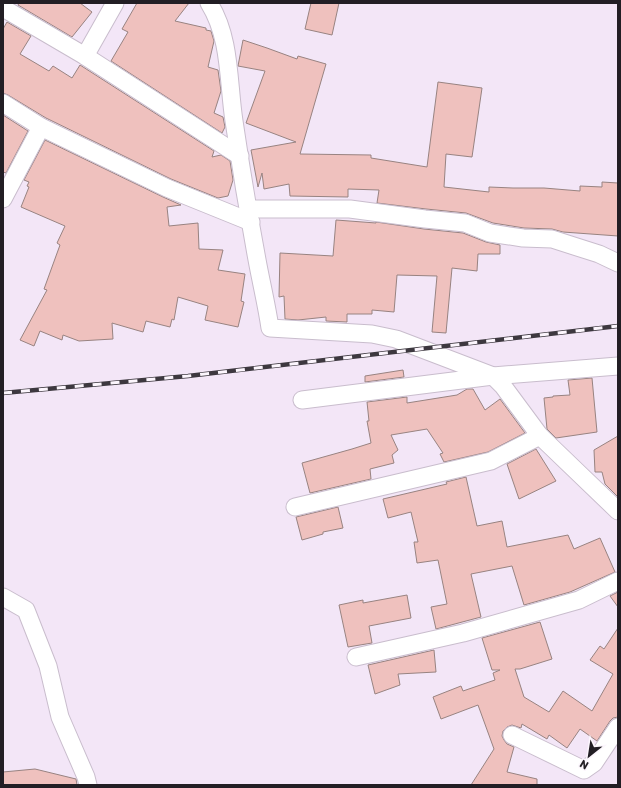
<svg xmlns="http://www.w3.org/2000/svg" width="621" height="788" font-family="Rubik,sans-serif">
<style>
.building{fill:#efc1be;stroke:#988381}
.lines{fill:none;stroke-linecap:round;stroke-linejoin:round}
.minor-casing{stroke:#c9bdcd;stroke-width:19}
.minor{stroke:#fff;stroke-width:17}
.rail-casing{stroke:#3d383f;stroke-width:4.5}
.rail{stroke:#fcf6fd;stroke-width:3;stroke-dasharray:9;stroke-linecap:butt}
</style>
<rect width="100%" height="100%" fill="#f3e6f7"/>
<!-- building -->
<g class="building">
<polygon points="19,3 80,3 92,12 72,37 18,5"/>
<polygon points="137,3 189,3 175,21 206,28 206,30 211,31 214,41 208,67 218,70 221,91 214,113 223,117 225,127 222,133 111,61 128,32 122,29"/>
<polygon points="311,3 339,3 332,35 305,29"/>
<polygon points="7,22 31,36 20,54 49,71 53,66 72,78 80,65 214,151 212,157 221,155 230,161 233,180 228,196 218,198 171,179 46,118 8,95 3,93 3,29"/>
<polygon points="243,40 267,48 297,59 298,56 326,64 300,154 371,155 371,158 427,167 438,82 482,88 472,157 446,154 444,187 489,192 489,187 513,188 544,188 580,191 580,186 602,187 602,182 618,183 618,236 563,232 552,229 524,228 493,223 466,213 426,209 377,203 379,190 348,189 348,197 290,196 289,184 264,189 262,173 258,187 251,150 296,142 246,123 265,71 238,66"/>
<polygon points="3,115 28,131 6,173 3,172"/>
<polygon points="45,140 163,197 181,205 167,207 169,226 198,223 199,249 223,250 218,270 245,274 241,301 244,302 238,327 205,320 208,306 178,297 174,320 172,319 170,327 146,321 143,332 112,323 113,339 79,341 63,335 62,340 40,331 34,346 20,340 47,290 44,289 60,245 57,243 65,226 21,207 29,187 27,186 29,182 24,180"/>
<polygon points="336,220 376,223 376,222 424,229 463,233 486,242 500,245 500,254 478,254 477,271 452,268 446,333 432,332 437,276 397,275 394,312 372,310 372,314 347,314 347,322 326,321 326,317 298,320 285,319 284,296 279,297 280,253 333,256"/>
<polygon points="403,370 404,377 365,382 365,376"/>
<polygon points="592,378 597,432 556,438 547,429 544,398 553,397 553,396 570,395 568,380"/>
<polygon points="467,389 473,389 485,410 500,399 525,433 488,452 444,462 440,454 443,453 427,429 391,435 398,450 392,455 394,463 370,469 371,479 310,493 302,463 352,449 371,443 367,421 369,421 367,402 407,397 407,403 457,395"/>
<polygon points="618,436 618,497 605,484 602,472 595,472 594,450"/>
<polygon points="536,449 556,481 519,499 507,464"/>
<polygon points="466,477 477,526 502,521 507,547 568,535 574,549 600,538 615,572 570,592 524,605 512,566 471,574 481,617 436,629 431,607 447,604 438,560 417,563 414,542 418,542 411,512 388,518 383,499 447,484 446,482"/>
<polygon points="338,507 343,528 323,532 323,534 302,540 296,517"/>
<polygon points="618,592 618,607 610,596"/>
<polygon points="407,595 411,618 369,626 372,643 348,647 339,605 363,600 363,603"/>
<polygon points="540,622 552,659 520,669 515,669 524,697 549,712 563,691 592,711 613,674 590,660 600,646 604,649 618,628 618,717 613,718 610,721 597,741 580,729 567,748 549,735 547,739 522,724 521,728 512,725 507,727 503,731 502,736 504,740 507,744 514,747 507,772 537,779 537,785 471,785 494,749 478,705 441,719 433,697 461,686 463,691 495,680 493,673 500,670 492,670 482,638"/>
<polygon points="434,650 436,672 398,674 400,685 375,694 368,665"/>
<polygon points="35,769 76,779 77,785 3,785 3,772"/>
</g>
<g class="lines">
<defs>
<g id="minor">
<path d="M 209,3 C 231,38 228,82 234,121 C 241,169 249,217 258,265 C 262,286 267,307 270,328 L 372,334 L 396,339 L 493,376 L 503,386 L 540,436 L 618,511"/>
<polyline points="3,8 85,56 240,156"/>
<polyline points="85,56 115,3"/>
<polyline points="3,103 41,127 167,188 251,222"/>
<polyline points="3,199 41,127"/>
<polyline points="249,209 350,209 425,219 465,223 490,233 523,238 552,239 599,254 618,263"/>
<polyline points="302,400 493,376 618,366"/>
<polyline points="295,507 491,461 540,436"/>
<polyline points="3,597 26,610 48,666 60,717 86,777 88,785"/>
<polyline points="356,657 463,633 579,600 618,581"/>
<polyline points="512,735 584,770 594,763 618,727"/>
</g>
</defs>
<!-- minor casing -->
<use href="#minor" class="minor-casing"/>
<!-- minor -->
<use href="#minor" class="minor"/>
<defs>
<polyline id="rail" points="3,393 188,376 618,326"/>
</defs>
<!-- rail casing -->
<use href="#rail" class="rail-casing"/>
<!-- rail -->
<use href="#rail" class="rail"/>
</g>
<!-- border -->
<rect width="621" height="788" fill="none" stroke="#221e24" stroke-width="8"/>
<!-- north arrow -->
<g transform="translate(589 756) rotate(210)" stroke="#fcf6fd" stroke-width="3" paint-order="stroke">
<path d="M0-3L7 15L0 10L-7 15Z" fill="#221e24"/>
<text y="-6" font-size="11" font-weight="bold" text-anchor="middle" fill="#221e24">N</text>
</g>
</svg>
